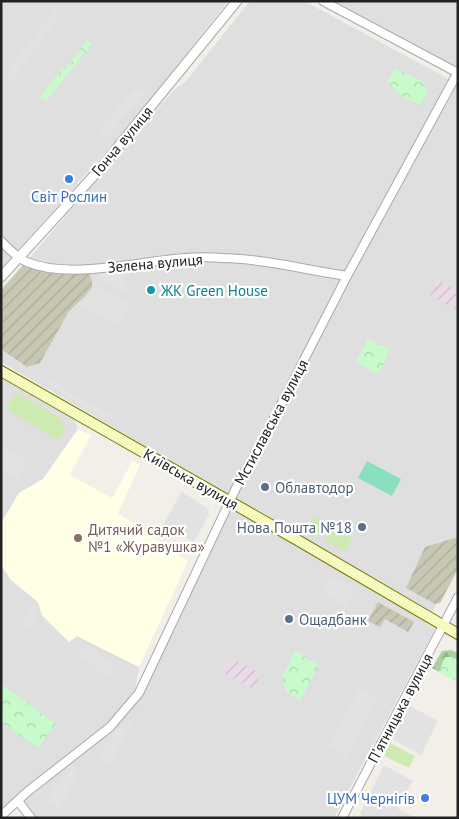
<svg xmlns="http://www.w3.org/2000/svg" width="459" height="819" font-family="'PT Sans',sans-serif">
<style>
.residential{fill:#e0dfdf}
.industrial{fill:url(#industrial-furrows)}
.education{fill:#ffffe5}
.construction{fill:url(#construction-furrows)}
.grass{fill:#cdebb0}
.forest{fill:url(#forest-firs)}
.park{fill:url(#park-crowns)}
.pitch{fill:#88e0be}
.parking{fill:#e2e2e2}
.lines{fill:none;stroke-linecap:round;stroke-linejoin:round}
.minor-casing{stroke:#a9a9a9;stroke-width:10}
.tertiary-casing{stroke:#a9a9a9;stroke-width:11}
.secondary-casing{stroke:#707d05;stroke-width:12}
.minor{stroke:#fff;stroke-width:8}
.tertiary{stroke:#fff;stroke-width:9}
.secondary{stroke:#f7fabf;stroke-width:10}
.shop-dot{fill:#3f7fe0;stroke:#fff;stroke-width:2}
.culture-dot{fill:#0f9aa8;stroke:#fff;stroke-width:2}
.service-dot{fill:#5c6f8a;stroke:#fff;stroke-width:2}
.education-dot{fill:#8d6e63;stroke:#fff;stroke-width:2}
.labels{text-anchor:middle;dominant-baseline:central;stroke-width:4.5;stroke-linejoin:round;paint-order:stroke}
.street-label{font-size:15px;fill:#222;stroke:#fff}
.shop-label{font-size:15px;fill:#366cbe;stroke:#fff}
.culture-label{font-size:15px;fill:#0d838f;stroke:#fff;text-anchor:start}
.service-label{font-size:15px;fill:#4e5e75;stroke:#fff;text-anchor:start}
.education-label{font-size:15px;fill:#785e54;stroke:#fff;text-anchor:start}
</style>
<defs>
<pattern id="industrial-furrows" width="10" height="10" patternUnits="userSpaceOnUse" patternTransform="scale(1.25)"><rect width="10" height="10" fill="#ebdbe8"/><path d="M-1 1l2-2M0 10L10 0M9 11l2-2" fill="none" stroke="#c9bcc7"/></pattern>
<pattern id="construction-furrows" width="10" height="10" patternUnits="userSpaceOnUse" patternTransform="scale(1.25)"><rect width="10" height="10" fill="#c7c7b4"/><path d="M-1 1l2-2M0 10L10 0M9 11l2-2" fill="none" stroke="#abab9a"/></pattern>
<pattern id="forest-firs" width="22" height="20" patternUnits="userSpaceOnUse" patternTransform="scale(1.25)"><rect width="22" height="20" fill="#add19e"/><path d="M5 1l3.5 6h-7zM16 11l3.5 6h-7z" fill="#95b388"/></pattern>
<pattern id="park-crowns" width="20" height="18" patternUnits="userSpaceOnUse" patternTransform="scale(1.25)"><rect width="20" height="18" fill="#c8facc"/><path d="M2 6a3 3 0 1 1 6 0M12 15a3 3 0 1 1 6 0" fill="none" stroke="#acd6af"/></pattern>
</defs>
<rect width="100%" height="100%" fill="#f2efe9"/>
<!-- residential -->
<g class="residential">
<polygon points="1,1 228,1 137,117 1,269"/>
<polygon points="250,1 304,1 458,84 458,564 432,612 1,362 1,291 173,91 186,81"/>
<polygon points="329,1 458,1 458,64 451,66"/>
<polygon points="1,378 74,419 78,429 43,479 19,493 1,523"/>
<polygon points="235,509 367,585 435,629 334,818 36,818 23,802 115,727 141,696 228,511"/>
<polygon points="1,565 11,580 38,602 42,616 69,642 77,636 139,667 134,696 107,723 1,809"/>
</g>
<!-- industrial -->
<g class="industrial">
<polygon points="438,280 458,291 458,311 430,295"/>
<polygon points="231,657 261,674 253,689 222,672"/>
</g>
<!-- education -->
<polygon class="education" points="78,429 91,435 70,475 112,498 133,460 140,465 118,513 188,561 139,667 77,636 69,642 42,615 38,602 11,580 1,565 1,523 19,493 43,479"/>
<!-- construction -->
<g class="construction">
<polygon points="24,264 89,271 92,282 92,287 83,298 69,311 40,363 27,367 1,349 1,290"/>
<polygon points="458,537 458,569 440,603 435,604 406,588 425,547"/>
<polygon points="378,602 414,622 408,632 385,619 380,627 368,621"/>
</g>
<!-- grass -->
<g class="grass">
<polygon points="16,393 60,418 65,429 58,440 6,409"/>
<polygon points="314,517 325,523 318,537 307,531"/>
<polygon points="332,528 352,538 345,552 325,541"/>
<polygon points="390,743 415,756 409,768 384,756"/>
</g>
<!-- forest -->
<polygon class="forest" points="451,650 458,653 458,660 452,657 445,658 439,672 432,668 442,651"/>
<!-- park -->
<g class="park">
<polygon points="87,40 92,44 46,101 40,97 61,70 65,70"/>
<polygon points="395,68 422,81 428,92 420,105 403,97 388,82"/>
<polygon points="368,339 390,350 378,374 356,362"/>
<polygon points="296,651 319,665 300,700 286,692 282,676"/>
<polygon points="445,657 452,657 458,660 458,674 454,681 439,672"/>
<polygon points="1,684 56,724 38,748 1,722"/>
</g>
<!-- pitch -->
<polygon class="pitch" points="367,461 401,479 392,496 358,478"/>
<!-- parking -->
<g class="parking">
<polygon points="55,10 61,15 11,81 4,75"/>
<polygon points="136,87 145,94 106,138 98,131"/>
<polygon points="118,266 130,293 99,281 98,268"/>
<polygon points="98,286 130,303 119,325 79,306 92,288 96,289"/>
<polygon points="49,379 110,415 112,423 42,381"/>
<polygon points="6,448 27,462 17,479 1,468 1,455"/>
<polygon points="182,492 209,509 207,518 194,542 162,526"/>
<polygon points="332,576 355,589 345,606 323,592"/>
<polygon points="31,605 37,608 33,629 21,622"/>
<polygon points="89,647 115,664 108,677 76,653"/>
<polygon points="360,688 378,698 346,757 328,747"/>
<polygon points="408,705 438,721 421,755 390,738"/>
<polygon points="134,717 110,764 99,757 112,732"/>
<polygon points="384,765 413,781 397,808 415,818 366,818 360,814"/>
<polygon points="73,766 78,773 59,809 46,802 58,780"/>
</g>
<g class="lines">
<defs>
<g id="minor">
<polyline points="323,1 458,73"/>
<path d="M 1,241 C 9,249 17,258 27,262 C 69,280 140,261 185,258 C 198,257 211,257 223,258 C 265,259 306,270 347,276"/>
<polyline points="18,801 31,818"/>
<polyline points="1,816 27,792 110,727 139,693 236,488 267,432 347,276 458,72"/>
<polyline points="342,818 458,597"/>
</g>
<polyline id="tertiary" points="1,277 99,170 237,1"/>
<polyline id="secondary" points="1,371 299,541 458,634"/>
</defs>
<!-- minor casing -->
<use href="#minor" class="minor-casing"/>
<!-- tertiary casing -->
<use href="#tertiary" class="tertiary-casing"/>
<!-- secondary casing -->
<use href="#secondary" class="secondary-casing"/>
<!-- minor -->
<use href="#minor" class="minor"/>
<!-- tertiary -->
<use href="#tertiary" class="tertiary"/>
<!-- secondary -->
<use href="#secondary" class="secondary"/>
</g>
<!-- markers -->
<g class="shop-dot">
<circle cx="69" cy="179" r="5"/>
<circle cx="425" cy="798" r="5"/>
</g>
<circle class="culture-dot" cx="151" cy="290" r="5"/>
<g class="service-dot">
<circle cx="265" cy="487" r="5"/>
<circle cx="362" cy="527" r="5"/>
<circle cx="289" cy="619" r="5"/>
</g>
<circle class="education-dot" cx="78" cy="538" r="5"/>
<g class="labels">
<!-- street labels -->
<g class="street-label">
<text transform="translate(122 141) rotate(-50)">Гонча вулиця</text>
<text transform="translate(155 263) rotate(-5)">Зелена вулиця</text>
<text transform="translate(271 422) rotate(-62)">Мстиславська вулиця</text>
<text transform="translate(191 479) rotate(30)">Київська вулиця</text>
<text transform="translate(400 708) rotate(-62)">Пʼятницька вулиця</text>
</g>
<!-- shop labels -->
<g class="shop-label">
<text x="69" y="196">Свiт Рослин</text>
<text x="415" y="798" text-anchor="end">ЦУМ Чернігів</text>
</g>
<!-- culture labels -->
<g class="culture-label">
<text x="161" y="290">ЖК Green House</text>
</g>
<!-- service labels -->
<g class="service-label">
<text x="275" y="487">Облавтодор</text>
<text x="352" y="527" text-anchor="end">Нова Пошта №18</text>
<text x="299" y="619">Ощадбанк</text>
</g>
<!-- education labels -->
<g class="education-label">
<text x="88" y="529">Дитячий садок<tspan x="88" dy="17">№1 «Журавушка»</tspan></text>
</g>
</g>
<!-- border -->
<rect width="459" height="819" fill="none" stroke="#222222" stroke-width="5"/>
</svg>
